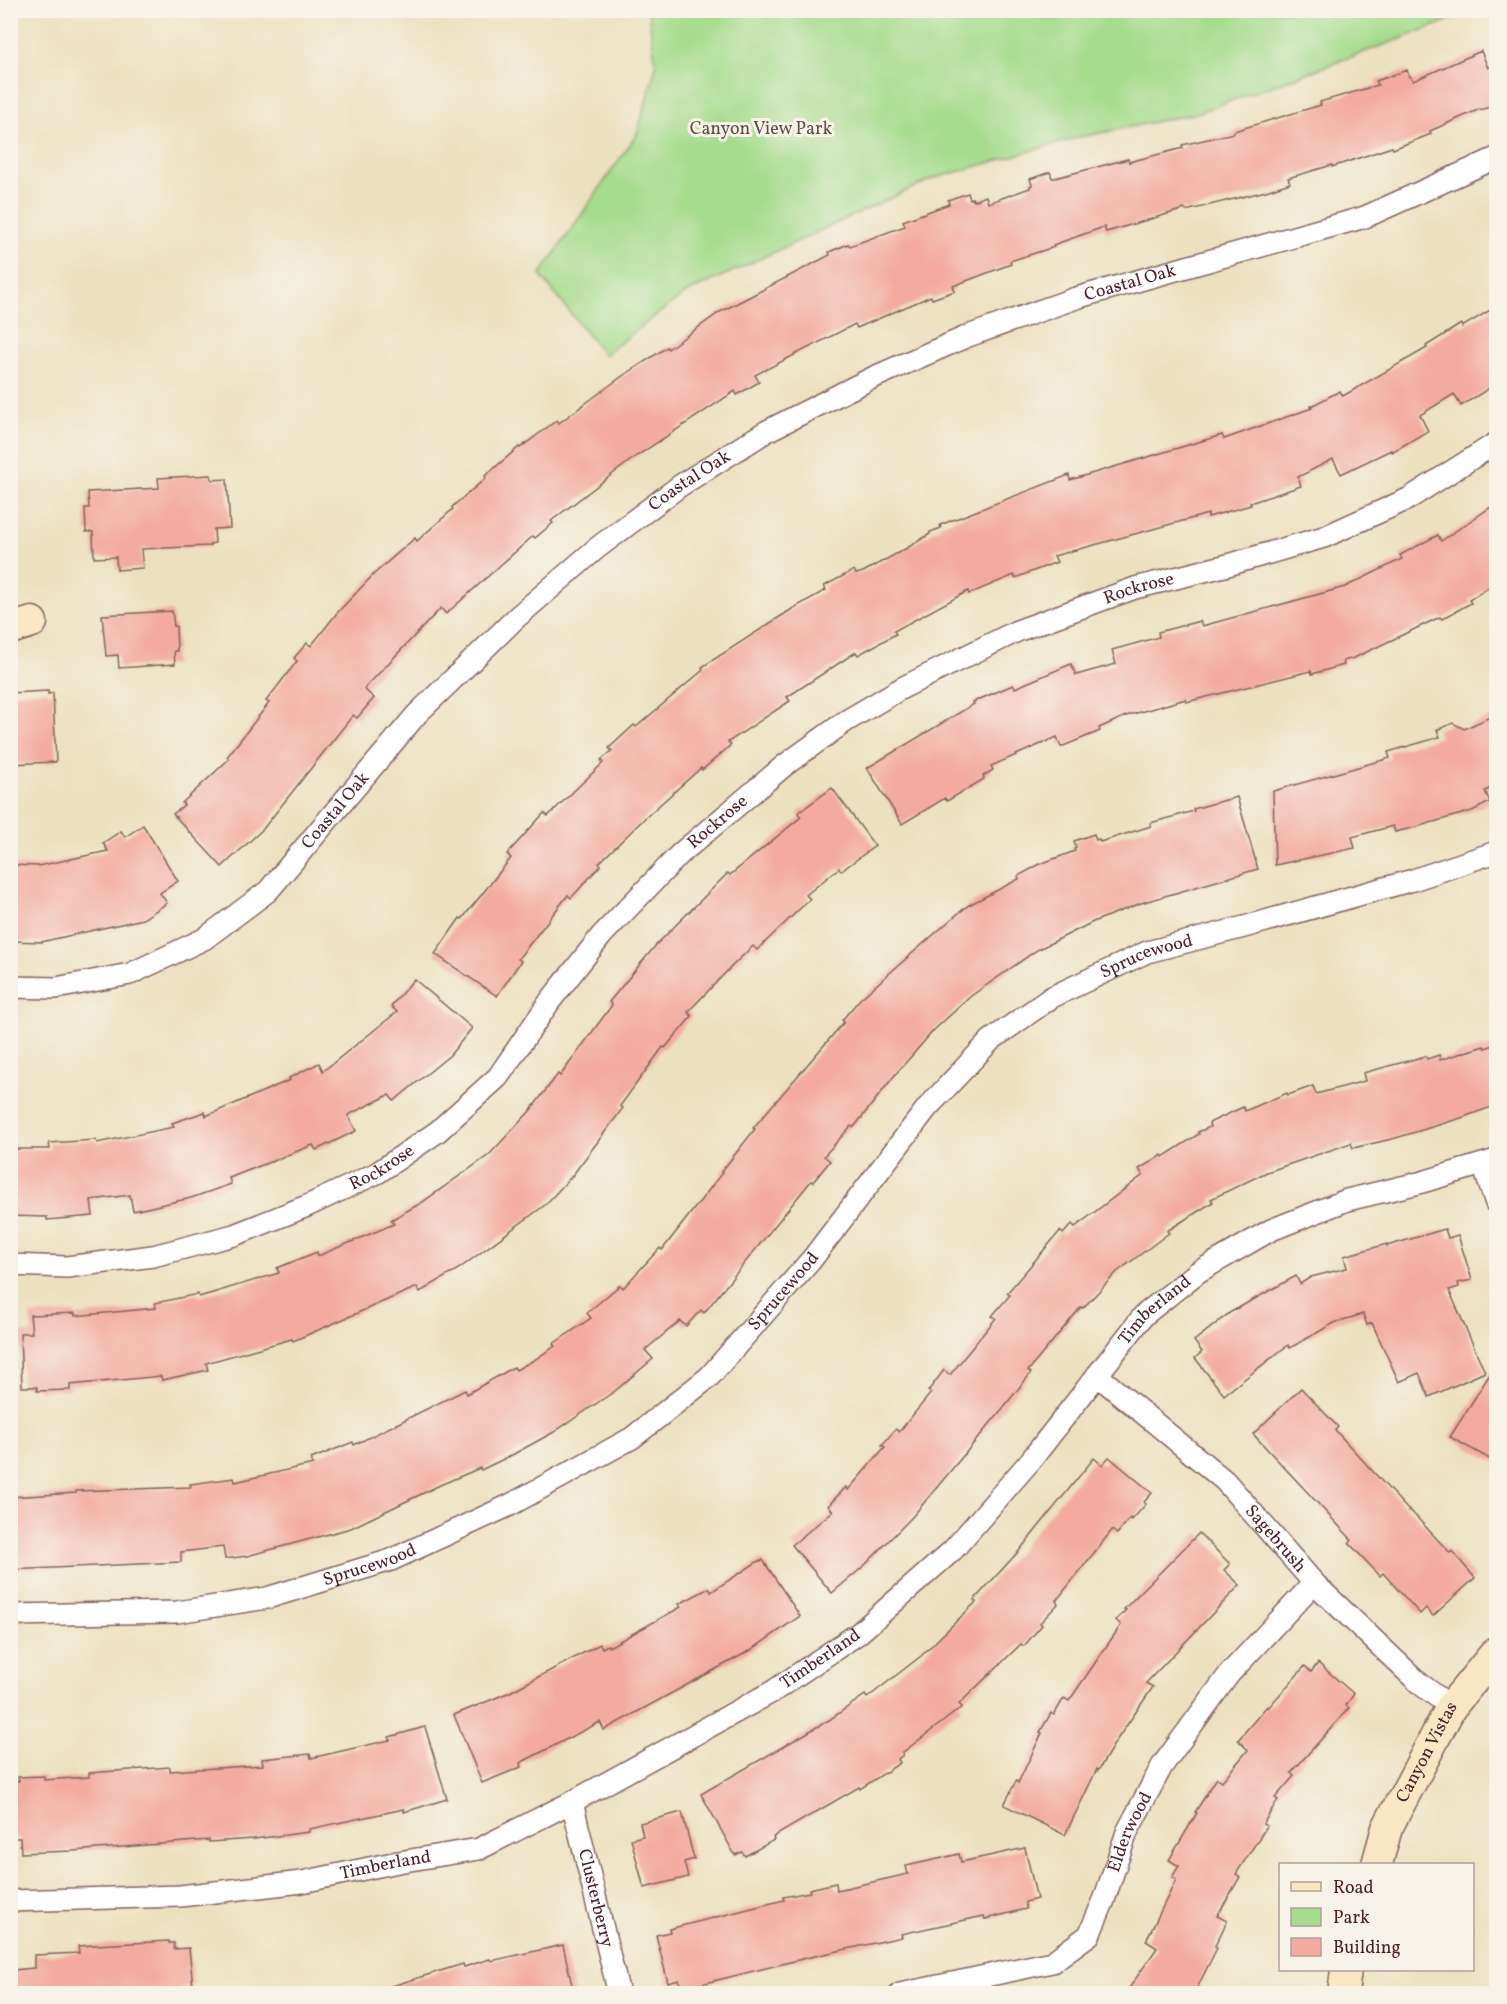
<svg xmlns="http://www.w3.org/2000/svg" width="1507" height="2004" font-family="Vollkorn,serif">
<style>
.green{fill:#a5dc8d;stroke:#787e5c;stroke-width:1.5}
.building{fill:#f3ab9f}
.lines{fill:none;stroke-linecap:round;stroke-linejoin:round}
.street-casing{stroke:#83635f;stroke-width:24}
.secondary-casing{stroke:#83635f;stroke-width:33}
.street{stroke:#fff;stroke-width:21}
.secondary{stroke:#f9e7c3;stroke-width:30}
.labels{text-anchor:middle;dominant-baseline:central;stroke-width:6;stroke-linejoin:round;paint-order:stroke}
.park-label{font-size:18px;fill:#614e44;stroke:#f7f3e8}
.street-label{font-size:18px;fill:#4a1f2b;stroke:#f7f3e8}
</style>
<rect width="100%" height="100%" fill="#f7f3e8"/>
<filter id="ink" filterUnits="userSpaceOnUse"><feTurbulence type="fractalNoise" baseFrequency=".0167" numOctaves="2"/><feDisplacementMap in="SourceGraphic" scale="12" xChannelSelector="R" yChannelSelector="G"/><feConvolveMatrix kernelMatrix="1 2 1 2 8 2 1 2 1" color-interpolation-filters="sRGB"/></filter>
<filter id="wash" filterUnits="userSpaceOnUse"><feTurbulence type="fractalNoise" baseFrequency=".008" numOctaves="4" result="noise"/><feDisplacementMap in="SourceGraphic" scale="24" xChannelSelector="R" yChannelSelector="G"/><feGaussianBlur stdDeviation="1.35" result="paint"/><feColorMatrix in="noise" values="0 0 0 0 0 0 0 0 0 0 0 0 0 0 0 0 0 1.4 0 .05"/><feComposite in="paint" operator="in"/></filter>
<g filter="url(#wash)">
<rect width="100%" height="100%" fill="#ece1bf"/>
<!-- green -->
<polygon class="green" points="648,11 648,10 1473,11 1400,39 1197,113 1076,138 932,179 686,293 604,355 540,275 637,134 656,66"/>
<g id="blocks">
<!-- building -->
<g class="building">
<polygon points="1481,51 1488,68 1491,66 1497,79 1497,104 1481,110 1480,109 1430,131 1431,134 1393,149 1392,147 1332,167 1332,165 1288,178 1290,183 1266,191 1186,211 1185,209 1106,232 1104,227 1053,245 1054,247 1010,261 1011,264 953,286 955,291 932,299 931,296 857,328 855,324 755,375 759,382 737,395 735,391 635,457 551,521 553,523 535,538 533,536 446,614 441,608 364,689 374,698 357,718 353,715 263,829 222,867 173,814 184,805 182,803 229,759 227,757 269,703 266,701 297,661 294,658 307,643 311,646 337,613 374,574 415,538 417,541 453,509 452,507 486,478 485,476 519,447 520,448 557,420 559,423 621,377 667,347 668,349 720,312 830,255 829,252 848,244 850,246 905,226 903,221 949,204 948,200 968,193 970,199 972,198 974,201 986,196 988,203 1030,188 1030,186 1032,185 1030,179 1050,172 1052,178 1055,178 1128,159 1129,162 1183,148 1182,145 1234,133 1234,131 1321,105 1320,102 1378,85 1376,81 1407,70 1409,77 1411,77 1413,81"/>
<polygon points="1497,306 1497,374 1492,377 1496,384 1461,406 1454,394 1420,415 1428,431 1392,452 1391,450 1341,474 1333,459 1298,477 1301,486 1250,503 1251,505 1208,517 1208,514 1054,556 1057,562 1015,578 1014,575 969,594 968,591 894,631 896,634 858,655 856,652 787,697 790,701 728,742 731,745 702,770 701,768 646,817 599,863 601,865 571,898 568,895 518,959 521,961 497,996 435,954 460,918 462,919 511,858 507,854 544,813 548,816 603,763 601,760 612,751 609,748 634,725 636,727 703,670 702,667 792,609 826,590 824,586 854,570 856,574 863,572 907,548 930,534 930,532 941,528 940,525 1069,475 1070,480 1222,435 1224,439 1312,408 1311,406 1340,391 1343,396 1427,348 1426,346 1461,324 1462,327"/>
<polygon points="211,475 212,480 227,479 230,528 214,529 215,543 210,544 210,546 141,549 143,568 117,570 116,557 94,558 93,532 86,532 85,508 89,508 88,492 159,488 158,478"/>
<polygon points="1497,503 1497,582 1469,600 1471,603 1442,619 1440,617 1354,658 1343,661 1344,665 1312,674 1311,671 1186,702 1186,699 1126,716 1099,728 1100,731 1061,747 1057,737 991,766 993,770 983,776 984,779 947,801 945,798 902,824 867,768 974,704 973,702 1013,685 1015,688 1071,664 1076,675 1116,664 1112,650 1159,637 1158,632 1200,621 1202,626 1345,587 1402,559 1400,555 1438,535 1441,541"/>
<polygon points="172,611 174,626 176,626 177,651 174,651 175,664 119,668 118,655 106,656 102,615"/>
<polygon points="48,691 48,694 53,693 56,762 10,764 10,693"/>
<polygon points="1497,714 1497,785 1485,791 1490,802 1472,811 1416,827 1395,832 1393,826 1352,837 1355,848 1275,865 1273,791 1390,758 1388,752 1440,737 1437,730 1453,723 1464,729"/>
<polygon points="832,788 875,846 841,871 839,868 806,895 810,899 757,950 753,946 731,967 688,1012 692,1016 665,1048 663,1047 620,1106 623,1108 572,1176 545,1205 460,1268 420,1292 417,1287 293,1341 292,1339 206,1363 208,1370 162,1380 161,1376 70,1385 70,1390 37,1391 37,1387 22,1387 20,1333 32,1333 30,1315 75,1313 75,1316 156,1308 155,1303 198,1294 199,1297 279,1273 277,1268 317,1252 318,1256 394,1224 391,1220 421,1203 489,1155 530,1111 558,1074 560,1076 612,1005 609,1002 656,945 728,873 730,875 801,817 798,813"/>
<polygon points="1237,797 1258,869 1141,903 1093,922 1037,950 971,996 934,1030 895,1075 854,1127 851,1126 824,1156 830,1161 813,1182 811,1181 704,1313 701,1310 686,1326 680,1321 645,1350 653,1359 615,1391 554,1432 512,1455 481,1470 480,1468 440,1485 351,1528 247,1556 225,1559 223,1547 181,1552 181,1562 10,1570 10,1497 76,1493 76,1491 191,1487 190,1484 234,1478 235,1482 313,1464 311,1459 353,1442 354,1445 465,1390 467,1394 514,1367 516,1370 534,1360 555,1346 553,1344 591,1318 587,1313 620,1285 623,1288 660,1248 662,1250 722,1173 721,1172 755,1129 753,1128 844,1022 842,1020 860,999 955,916 969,905 1019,879 1018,876 1040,864 1075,851 1074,849 1076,848 1074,841 1094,834 1096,840 1099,839 1100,842 1151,826 1150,823 1194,811 1193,809"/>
<polygon points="143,825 178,881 160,893 167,903 143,919 41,942 10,941 10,865 38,866 108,851 103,843 121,831 125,837"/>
<polygon points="414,979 472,1028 450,1055 394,1101 389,1095 348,1115 356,1131 316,1150 313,1145 229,1178 231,1184 191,1198 133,1211 130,1195 91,1200 93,1216 47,1220 47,1217 10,1216 10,1149 50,1149 49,1143 96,1140 97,1143 174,1127 172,1123 205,1112 206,1116 290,1080 289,1078 319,1063 323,1071 397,1012 391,1006"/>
<polygon points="1497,1044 1497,1105 1458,1119 1396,1138 1353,1148 1351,1143 1267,1172 1211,1199 1213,1202 1167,1231 1169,1233 1117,1272 1083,1308 1081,1307 1028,1371 1031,1373 1003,1408 913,1516 865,1565 832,1593 792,1545 833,1511 828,1506 846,1487 848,1490 885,1447 882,1445 896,1429 899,1432 931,1393 928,1391 944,1370 950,1375 996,1318 992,1316 1010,1295 1007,1293 1050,1243 1060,1231 1063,1234 1072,1224 1075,1227 1143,1175 1139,1169 1162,1155 1163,1157 1199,1134 1198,1132 1210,1127 1209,1123 1243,1107 1245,1111 1287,1093 1288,1095 1313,1086 1316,1094 1365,1081 1363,1073 1426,1056 1427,1059 1439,1055 1440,1060 1484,1046 1485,1048"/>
<polygon points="1445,1229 1448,1238 1458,1235 1472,1280 1458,1283 1459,1287 1449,1290 1485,1372 1429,1397 1419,1373 1399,1382 1372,1323 1367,1325 1363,1314 1336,1322 1290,1348 1288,1345 1224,1395 1195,1358 1202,1352 1194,1341 1231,1312 1296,1276 1300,1284 1311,1277 1347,1268 1344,1256 1387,1244 1387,1246"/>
<polygon points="1497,1363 1497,1463 1450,1437"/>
<polygon points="1301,1388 1338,1427 1335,1430 1409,1511 1410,1510 1450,1553 1452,1551 1475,1578 1433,1616 1426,1608 1420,1614 1383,1573 1380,1576 1349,1543 1352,1540 1253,1434"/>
<polygon points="1109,1457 1152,1493 1144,1502 1146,1504 1132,1520 1130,1518 1117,1534 1112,1530 1056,1601 1058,1604 1040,1623 1042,1625 1024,1646 1021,1644 959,1704 962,1707 902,1753 903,1755 898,1759 900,1763 860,1789 859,1787 773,1837 774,1840 745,1856 742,1852 735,1855 701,1794 829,1720 865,1695 867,1698 921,1656 976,1602 974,1600 1019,1551 1094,1458 1102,1465"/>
<polygon points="1199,1533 1230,1564 1224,1570 1240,1585 1146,1683 1153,1687 1116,1741 1098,1771 1097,1769 1065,1835 1004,1805 1016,1781 1018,1783 1042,1733 1040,1732 1051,1713 1054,1715 1064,1698 1069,1701 1121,1625 1116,1620 1126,1610 1124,1609"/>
<polygon points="760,1560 761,1561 763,1560 800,1616 751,1650 604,1730 600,1722 520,1763 521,1767 482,1783 454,1715 510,1692 600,1644 602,1648 608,1645 609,1647 681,1607 679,1604 709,1588 711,1592"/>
<polygon points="1318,1663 1354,1694 1346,1705 1349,1708 1291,1773 1294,1776 1275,1798 1278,1800 1263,1824 1267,1826 1236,1874 1240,1877 1217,1916 1227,1921 1215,1946 1217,1948 1194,1994 1125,1994 1157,1948 1146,1941 1176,1880 1172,1877 1179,1866 1169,1860 1197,1813 1195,1812 1217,1778 1222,1781 1248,1750 1238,1740 1267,1706 1268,1708 1305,1666 1311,1672"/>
<polygon points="425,1727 447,1799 404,1812 404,1809 309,1829 309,1832 254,1839 209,1842 209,1840 73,1851 21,1853 20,1838 10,1838 10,1782 19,1781 18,1777 44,1776 44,1780 89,1777 89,1773 170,1767 170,1771 263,1765 262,1759 310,1754 311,1758 390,1740 389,1737"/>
<polygon points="682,1812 694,1859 684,1862 688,1877 644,1888 631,1839 643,1836 640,1823"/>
<polygon points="1025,1848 1037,1899 1025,1902 1026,1909 985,1919 984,1916 901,1934 902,1937 806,1958 681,1989 679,1980 668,1983 656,1935 670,1932 669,1929 784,1900 783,1897 810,1892 809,1889 836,1883 837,1890 908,1874 906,1866 938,1859 959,1854 961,1862"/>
<polygon points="169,1941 169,1943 174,1943 174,1949 189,1948 193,1987 181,1989 181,1994 14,1994 13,1970 34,1968 34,1955 79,1953 78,1946"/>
<polygon points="563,1945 574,1994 385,1994 385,1988 463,1964 464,1967 490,1959 491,1961"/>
</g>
</g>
</g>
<g filter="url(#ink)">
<use href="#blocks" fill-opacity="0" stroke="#83635f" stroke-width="1.5"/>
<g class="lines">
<defs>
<g id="street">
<path id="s1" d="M 10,987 L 56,988 L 130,974 L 204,939 L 268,891 L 417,714 L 517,617 L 597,548 L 681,485 L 767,431 L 872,378 L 968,336 L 1076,298 L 1365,217 L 1496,158"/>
<polyline points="1483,1165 1496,1203"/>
<path id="s2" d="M 10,1265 L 67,1267 L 153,1256 L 234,1235 L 307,1206 L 377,1173 L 437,1132 L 498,1077 L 550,1001 L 602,935 L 680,854 L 785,765 L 846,721 L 902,688 L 1017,631 L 1135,588 L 1228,565 L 1324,537 L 1408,499 L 1496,443"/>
<path id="s3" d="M 1097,1375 L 1225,1481 L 1314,1583 L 1419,1683 L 1451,1707"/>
<path id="s4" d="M 10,1615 L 177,1612 L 267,1598 L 391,1560 L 510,1505 L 632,1438 L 709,1377 L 812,1259 L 927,1108 L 991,1040 L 1052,997 L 1147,952 L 1244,927 L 1413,880 L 1496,852"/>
<path id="s5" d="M 572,1802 L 619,1994"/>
<path id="s6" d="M 10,1901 L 180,1896 L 302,1882 L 398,1862 L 479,1849 L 572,1802 L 772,1692 L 859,1633 L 953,1550 L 1031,1460 L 1144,1315 L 1198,1272 L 1271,1230 L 1347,1200 L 1419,1183 L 1496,1160"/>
<path id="s7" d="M 900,1994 L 1052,1962 L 1089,1935 L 1104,1900 L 1127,1832 L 1162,1766 L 1230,1673 L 1314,1583"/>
</g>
<g id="secondary">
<polyline points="10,629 32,622"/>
<path id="s8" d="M 1377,1864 L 1387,1828 L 1451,1707 L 1496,1652"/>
<polyline points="1343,1994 1346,1970"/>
</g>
</defs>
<!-- street casing -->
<use href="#street" class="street-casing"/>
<!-- secondary casing -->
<use href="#secondary" class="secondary-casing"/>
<!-- street -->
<use href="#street" class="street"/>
<!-- secondary -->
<use href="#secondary" class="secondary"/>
</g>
</g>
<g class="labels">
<!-- park labels -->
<g class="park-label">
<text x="761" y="129">Canyon View Park</text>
</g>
<!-- street labels -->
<g class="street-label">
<text stroke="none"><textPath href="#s1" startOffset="1359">Coastal Oak</textPath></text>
<text stroke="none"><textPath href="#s1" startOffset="874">Coastal Oak</textPath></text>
<text stroke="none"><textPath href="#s2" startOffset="1362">Rockrose</textPath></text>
<text stroke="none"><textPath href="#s1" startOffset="388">Coastal Oak</textPath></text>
<text stroke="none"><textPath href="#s2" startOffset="876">Rockrose</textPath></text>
<text stroke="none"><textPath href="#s4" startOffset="1374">Sprucewood</textPath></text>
<text stroke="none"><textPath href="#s2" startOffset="390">Rockrose</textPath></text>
<text stroke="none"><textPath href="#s4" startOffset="870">Sprucewood</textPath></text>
<text stroke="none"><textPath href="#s6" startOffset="1350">Timberland</textPath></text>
<text stroke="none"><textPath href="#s3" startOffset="243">Sagebrush</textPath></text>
<text stroke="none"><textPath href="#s4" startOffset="366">Sprucewood</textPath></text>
<text stroke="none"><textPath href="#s6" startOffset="864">Timberland</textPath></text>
<text stroke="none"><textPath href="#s8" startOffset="123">Canyon Vistas</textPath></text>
<text stroke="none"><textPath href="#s7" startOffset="312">Elderwood</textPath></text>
<text stroke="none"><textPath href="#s6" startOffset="378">Timberland</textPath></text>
<text stroke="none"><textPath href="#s5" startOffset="99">Clusterberry</textPath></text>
</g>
</g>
<!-- margin -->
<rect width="1507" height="2004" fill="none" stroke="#f7f3e8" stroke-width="36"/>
<!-- legend -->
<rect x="1279" y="1863" width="195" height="108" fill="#f7f3e8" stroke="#b29e9c" stroke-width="1.5"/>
<rect x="1291" y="1882" width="30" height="9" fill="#f9e7c3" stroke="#b29e9c" stroke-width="1.5"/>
<text x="1333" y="1893" font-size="18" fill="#4a1f2b">Road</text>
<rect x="1291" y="1908" width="30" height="18" fill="#a5dc8d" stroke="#b29e9c" stroke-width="1.5"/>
<text x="1333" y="1923" font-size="18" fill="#4a1f2b">Park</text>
<rect x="1291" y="1938" width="30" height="18" fill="#f3ab9f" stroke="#b29e9c" stroke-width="1.5"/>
<text x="1333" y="1953" font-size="18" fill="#4a1f2b">Building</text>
</svg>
